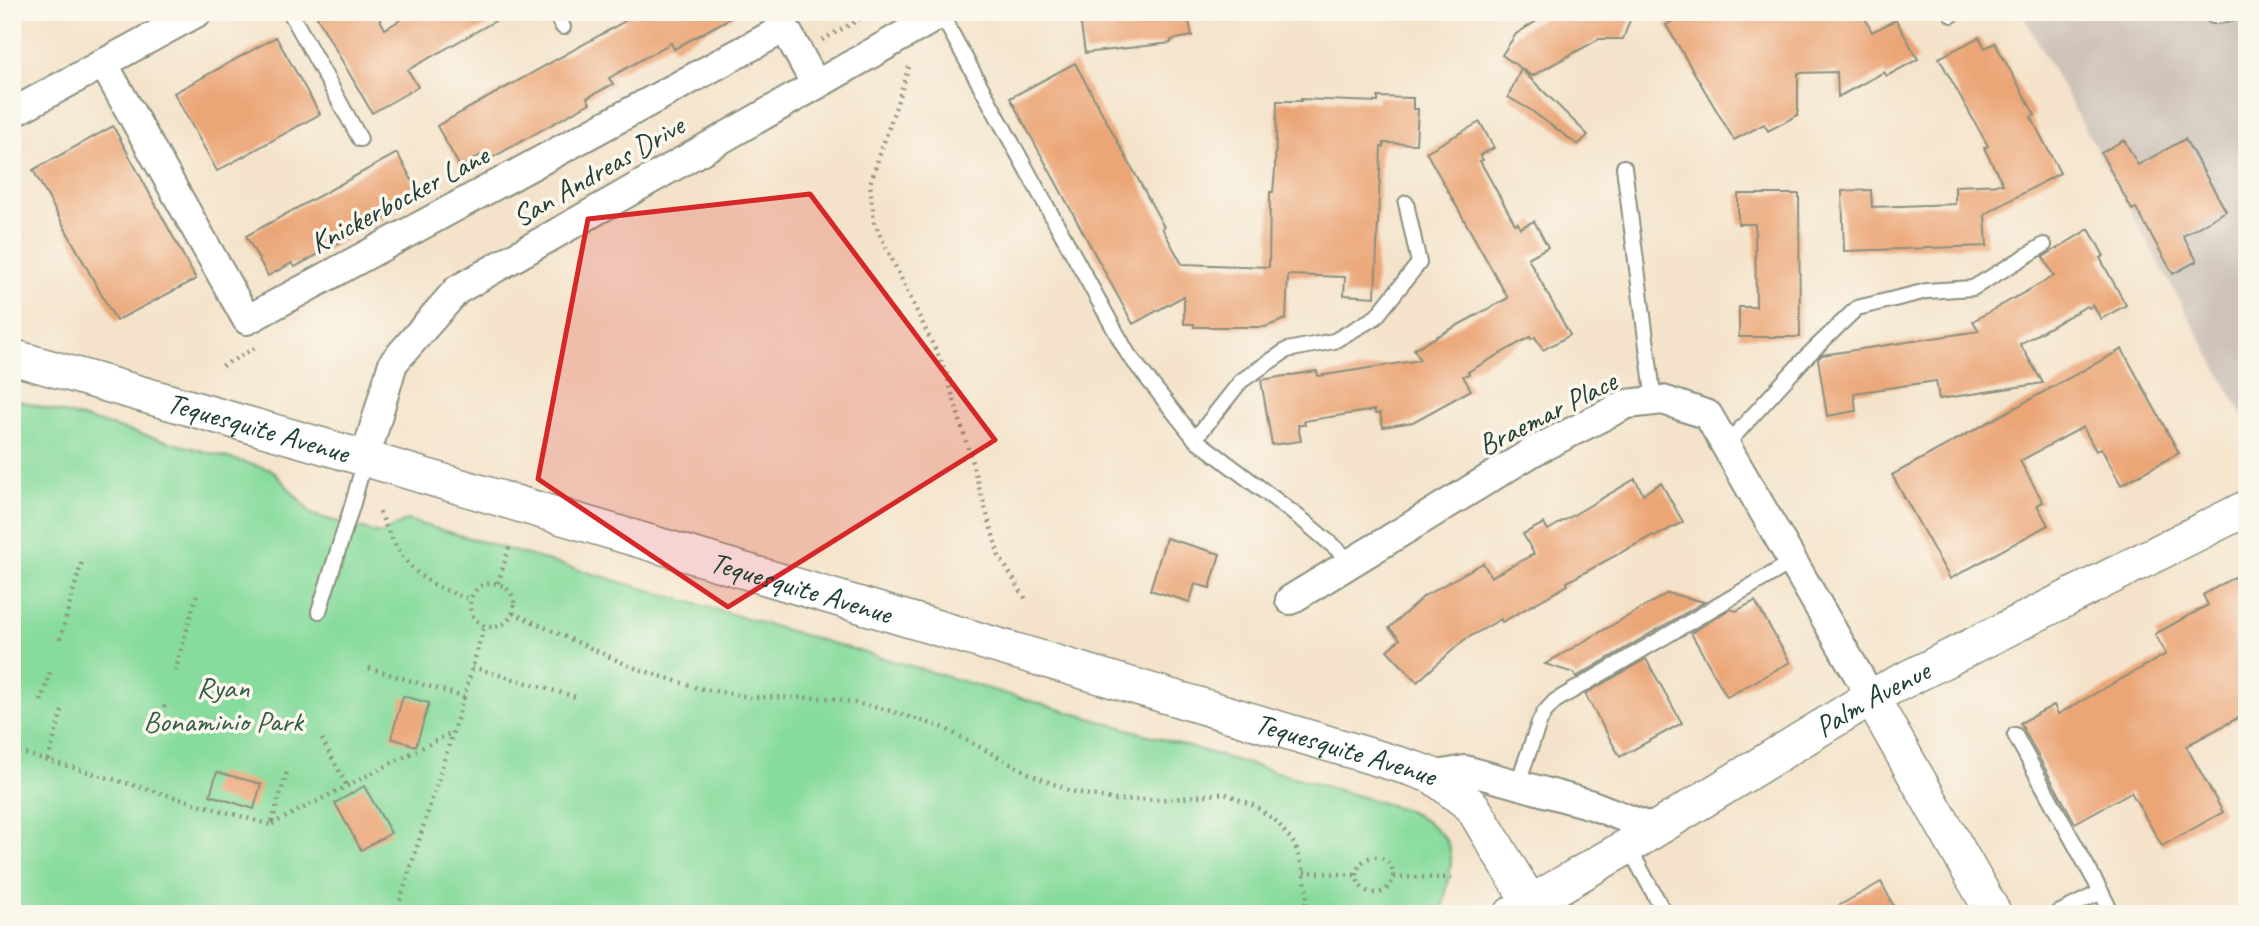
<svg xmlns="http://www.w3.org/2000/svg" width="2259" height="926" font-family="Caveat,sans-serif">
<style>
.industrial{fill:#cec2b9}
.green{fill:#87db9d;stroke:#538c68;stroke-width:2}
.building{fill:#eba576}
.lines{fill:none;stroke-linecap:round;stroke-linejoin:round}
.service-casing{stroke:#8a907f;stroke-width:18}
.minor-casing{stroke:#8a907f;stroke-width:32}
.tertiary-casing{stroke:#8a907f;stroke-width:38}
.path{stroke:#8a907f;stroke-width:4.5;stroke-dasharray:2 5;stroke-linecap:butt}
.service{stroke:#fff;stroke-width:14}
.minor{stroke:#fff;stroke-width:28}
.tertiary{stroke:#fff;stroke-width:35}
.marked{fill:#d62828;fill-opacity:0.2;stroke:#d62828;stroke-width:5;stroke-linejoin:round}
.labels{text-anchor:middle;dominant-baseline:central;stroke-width:7;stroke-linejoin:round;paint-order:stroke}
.street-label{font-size:30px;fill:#1f3d34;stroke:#fbf7ec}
.park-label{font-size:30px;fill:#345d49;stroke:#fbf7ec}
</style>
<rect width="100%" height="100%" fill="#fbf7ec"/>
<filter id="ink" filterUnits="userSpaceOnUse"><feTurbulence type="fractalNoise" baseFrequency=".0143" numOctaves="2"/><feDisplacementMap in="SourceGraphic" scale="14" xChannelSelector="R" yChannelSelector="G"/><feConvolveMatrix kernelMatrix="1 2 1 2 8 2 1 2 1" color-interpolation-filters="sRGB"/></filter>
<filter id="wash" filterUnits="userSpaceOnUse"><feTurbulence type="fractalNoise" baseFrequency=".00686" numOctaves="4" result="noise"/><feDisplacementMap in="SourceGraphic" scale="28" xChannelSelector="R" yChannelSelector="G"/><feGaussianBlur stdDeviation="1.57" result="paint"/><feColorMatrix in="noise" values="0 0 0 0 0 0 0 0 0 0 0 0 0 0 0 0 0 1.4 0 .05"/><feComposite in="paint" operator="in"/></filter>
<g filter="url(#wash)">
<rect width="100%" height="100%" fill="#f4e3ca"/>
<!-- industrial -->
<polygon class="industrial" points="2021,12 2247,12 2247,423"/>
<!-- green -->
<path class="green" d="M 12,399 L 272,470 L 313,515 L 380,534 L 407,520 L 1407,810 C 1465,842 1453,854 1442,911 L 1437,914 L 12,914 Z"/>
<g id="blocks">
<!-- building -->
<g class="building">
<polygon points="314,12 376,12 385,29 414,12 511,12 408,70 418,87 372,113"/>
<polygon points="620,12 741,12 674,49 671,43 609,78 613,84 587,98 590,103 488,160 484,153 460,167 437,126 625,21"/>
<polygon points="1079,12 1187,12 1192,36 1171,40 1171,43 1085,53"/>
<polygon points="1551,12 1633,12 1623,39 1599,39 1532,76 1502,55 1516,34"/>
<polygon points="1689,12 1862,12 1872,32 1896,20 1918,59 1887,76 1884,72 1838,97 1837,72 1798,73 1798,115 1768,131 1764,124 1734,140 1666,25"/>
<polygon points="276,37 320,114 217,171 174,93"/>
<polygon points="1979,37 1985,48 1995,43 2035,115 2031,117 2060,173 1985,214 1987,246 1844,251 1842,191 1871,190 1872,207 1955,204 1955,186 2003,184 1984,148 1988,146 1939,58"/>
<polygon points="1075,63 1164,227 1162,228 1182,264 1269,267 1270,192 1273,192 1275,170 1277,101 1301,101 1301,99 1378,102 1378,97 1413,98 1413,109 1418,109 1416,144 1384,143 1384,147 1381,147 1375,297 1344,295 1345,277 1288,275 1286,319 1265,327 1194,327 1194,324 1184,324 1184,296 1133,324 1010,98"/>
<polygon points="1521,69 1588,135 1578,145 1529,109 1508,97"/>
<polygon points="1480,122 1494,148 1480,155 1483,160 1480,161 1515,224 1518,223 1520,228 1534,221 1548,247 1528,258 1570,335 1543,350 1535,337 1531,339 1530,337 1468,372 1469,374 1463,376 1471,390 1413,422 1383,427 1380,413 1375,414 1375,410 1304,421 1305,425 1298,425 1301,441 1272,445 1261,380 1317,371 1318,376 1420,360 1414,349 1508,298 1426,152"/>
<polygon points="113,126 196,279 116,321 33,170"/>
<polygon points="2185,139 2226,211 2183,236 2197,261 2173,274 2136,208 2132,210 2101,153 2124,140 2138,165"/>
<polygon points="397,153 418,191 394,205 397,211 295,267 292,263 268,276 246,236"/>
<polygon points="1738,194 1799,194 1800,337 1739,337 1739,307 1756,307 1755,224 1738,224"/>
<polygon points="2089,229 2104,256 2100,258 2126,305 2101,319 2093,305 2089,308 2087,306 2020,344 2043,383 1939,399 1936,381 1854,393 1856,411 1827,416 1818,359 1822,355 1979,331 1973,321 2054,276 2043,257"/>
<polygon points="2122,349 2179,453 2121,485 2101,448 2096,451 2083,427 2020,461 2043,502 2037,505 2048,525 1950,579 1892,475"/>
<polygon points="1635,479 1643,494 1661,483 1683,522 1654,537 1653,535 1567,582 1568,585 1502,622 1501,619 1464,640 1417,682 1387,650 1400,639 1389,628 1424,596 1483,563 1491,577 1534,554 1523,534 1544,523 1548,530"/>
<polygon points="1166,538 1220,554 1210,588 1195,584 1190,602 1150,590"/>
<polygon points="2236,576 2247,595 2247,713 2186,746 2223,812 2162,846 2131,792 2075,823 2020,723 2054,705 2058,714 2166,654 2155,634 2208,605 2203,595"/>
<polygon points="1668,593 1704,602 1576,677 1574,673 1545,664"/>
<polygon points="1755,601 1790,662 1727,697 1691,633 1730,609 1736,611"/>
<polygon points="1646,659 1682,723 1620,757 1585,694"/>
<polygon points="403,696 429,703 416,746 391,738"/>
<polygon points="217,772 261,784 254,809 210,795"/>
<polygon points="364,786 391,833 361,850 335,803"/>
<polygon points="1881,882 1898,914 1824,914"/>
</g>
</g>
</g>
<g filter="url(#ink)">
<use href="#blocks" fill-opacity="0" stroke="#8a907f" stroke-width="2"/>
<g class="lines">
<defs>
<g id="service">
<polyline points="290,12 360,139"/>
<polyline points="554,12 563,27"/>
<polyline points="1951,12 1952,15"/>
<polyline points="2209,12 2213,16 2238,12"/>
<polyline points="941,14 1128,354 1195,439 1305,522 1352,562"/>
<polyline points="1624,167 1654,401"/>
<polyline points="1195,439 1241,381 1287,350 1334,341 1376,317 1419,263 1406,203"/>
<polyline points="1725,446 1807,356 1857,308 1927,291 1973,288 2044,245"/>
<polyline points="319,611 353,503 365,459"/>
<polyline points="2015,735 2101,892 2056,914"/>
<polyline points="1517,785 1539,723 1544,713 1555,701 1792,562"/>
<polyline points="1628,846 1665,914"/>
<polyline points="2101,892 2112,914"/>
</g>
<g id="minor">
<polyline points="103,63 247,320 785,28 816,85"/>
<polyline points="12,113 198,12"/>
<polyline points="365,459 393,363 457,290 944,12"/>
<polyline points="1290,600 1534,451 1627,404 1663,400 1708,415 1871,697"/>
<polyline points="1433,776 1465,770 1592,805 1654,829"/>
</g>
<g id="tertiary">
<path id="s1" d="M 12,357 L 323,446 L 1414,769 L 1433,776 L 1472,806 L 1530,903"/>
<polyline points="1871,697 1994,914"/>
<path id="s2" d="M 1512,914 L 1628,846 L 1871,697 L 2247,508"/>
</g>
</defs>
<!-- service casing -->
<use href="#service" class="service-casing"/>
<!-- minor casing -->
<use href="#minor" class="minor-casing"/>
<!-- tertiary casing -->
<use href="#tertiary" class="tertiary-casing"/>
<!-- path -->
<g class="path">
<polyline points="822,40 873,12"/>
<polyline points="909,67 870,184 874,222 946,372 999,556 1027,601"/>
<polyline points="222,366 255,348"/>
<path d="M 380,512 C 400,562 417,583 470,599"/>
<polyline points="498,583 510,545"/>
<circle cx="492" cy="605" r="22"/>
<polyline points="513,613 632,667 698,688 750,697 830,698 884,709 942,727 1032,775 1071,791 1116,800 1173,799 1224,793 1255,806 1277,822 1295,845 1304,872 1307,895 1304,914"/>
<polyline points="60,639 82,561"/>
<polyline points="472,667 576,697"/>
<polyline points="369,668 464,697 484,626"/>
<polyline points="175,671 197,594"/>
<polyline points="41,701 51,669"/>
<polyline points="156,734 166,701"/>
<polyline points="322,739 347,786"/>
<polyline points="12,750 271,825 287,772"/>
<polyline points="48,760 63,707"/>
<polyline points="272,824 451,733"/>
<circle cx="1375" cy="875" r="18"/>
<polyline points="1304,872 1357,875"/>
<polyline points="1394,877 1455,878"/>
<polyline points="398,907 464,697"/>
</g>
<!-- service -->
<use href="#service" class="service"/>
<!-- minor -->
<use href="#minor" class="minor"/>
<!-- tertiary -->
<use href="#tertiary" class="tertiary"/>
</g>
</g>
<!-- marked area -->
<path class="marked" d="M 810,194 L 995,440 L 728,607 L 538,479 L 588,219 Z"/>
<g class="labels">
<!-- street labels -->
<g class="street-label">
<text transform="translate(598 171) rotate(-30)">San Andreas Drive</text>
<text transform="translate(399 199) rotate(-28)">Knickerbocker Lane</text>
<text transform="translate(1547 413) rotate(-27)">Braemar Place</text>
<text stroke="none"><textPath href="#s1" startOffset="256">Tequesquite Avenue</textPath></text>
<text stroke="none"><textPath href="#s1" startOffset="822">Tequesquite Avenue</textPath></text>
<text stroke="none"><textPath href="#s2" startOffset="420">Palm Avenue</textPath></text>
<text stroke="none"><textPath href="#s1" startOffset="1390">Tequesquite Avenue</textPath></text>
</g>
<!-- park labels -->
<g class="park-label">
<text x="223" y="687">Ryan<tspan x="223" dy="34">Bonaminio Park</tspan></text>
</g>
</g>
<!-- margin -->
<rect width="2259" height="926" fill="none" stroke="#fbf7ec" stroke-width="42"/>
</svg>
